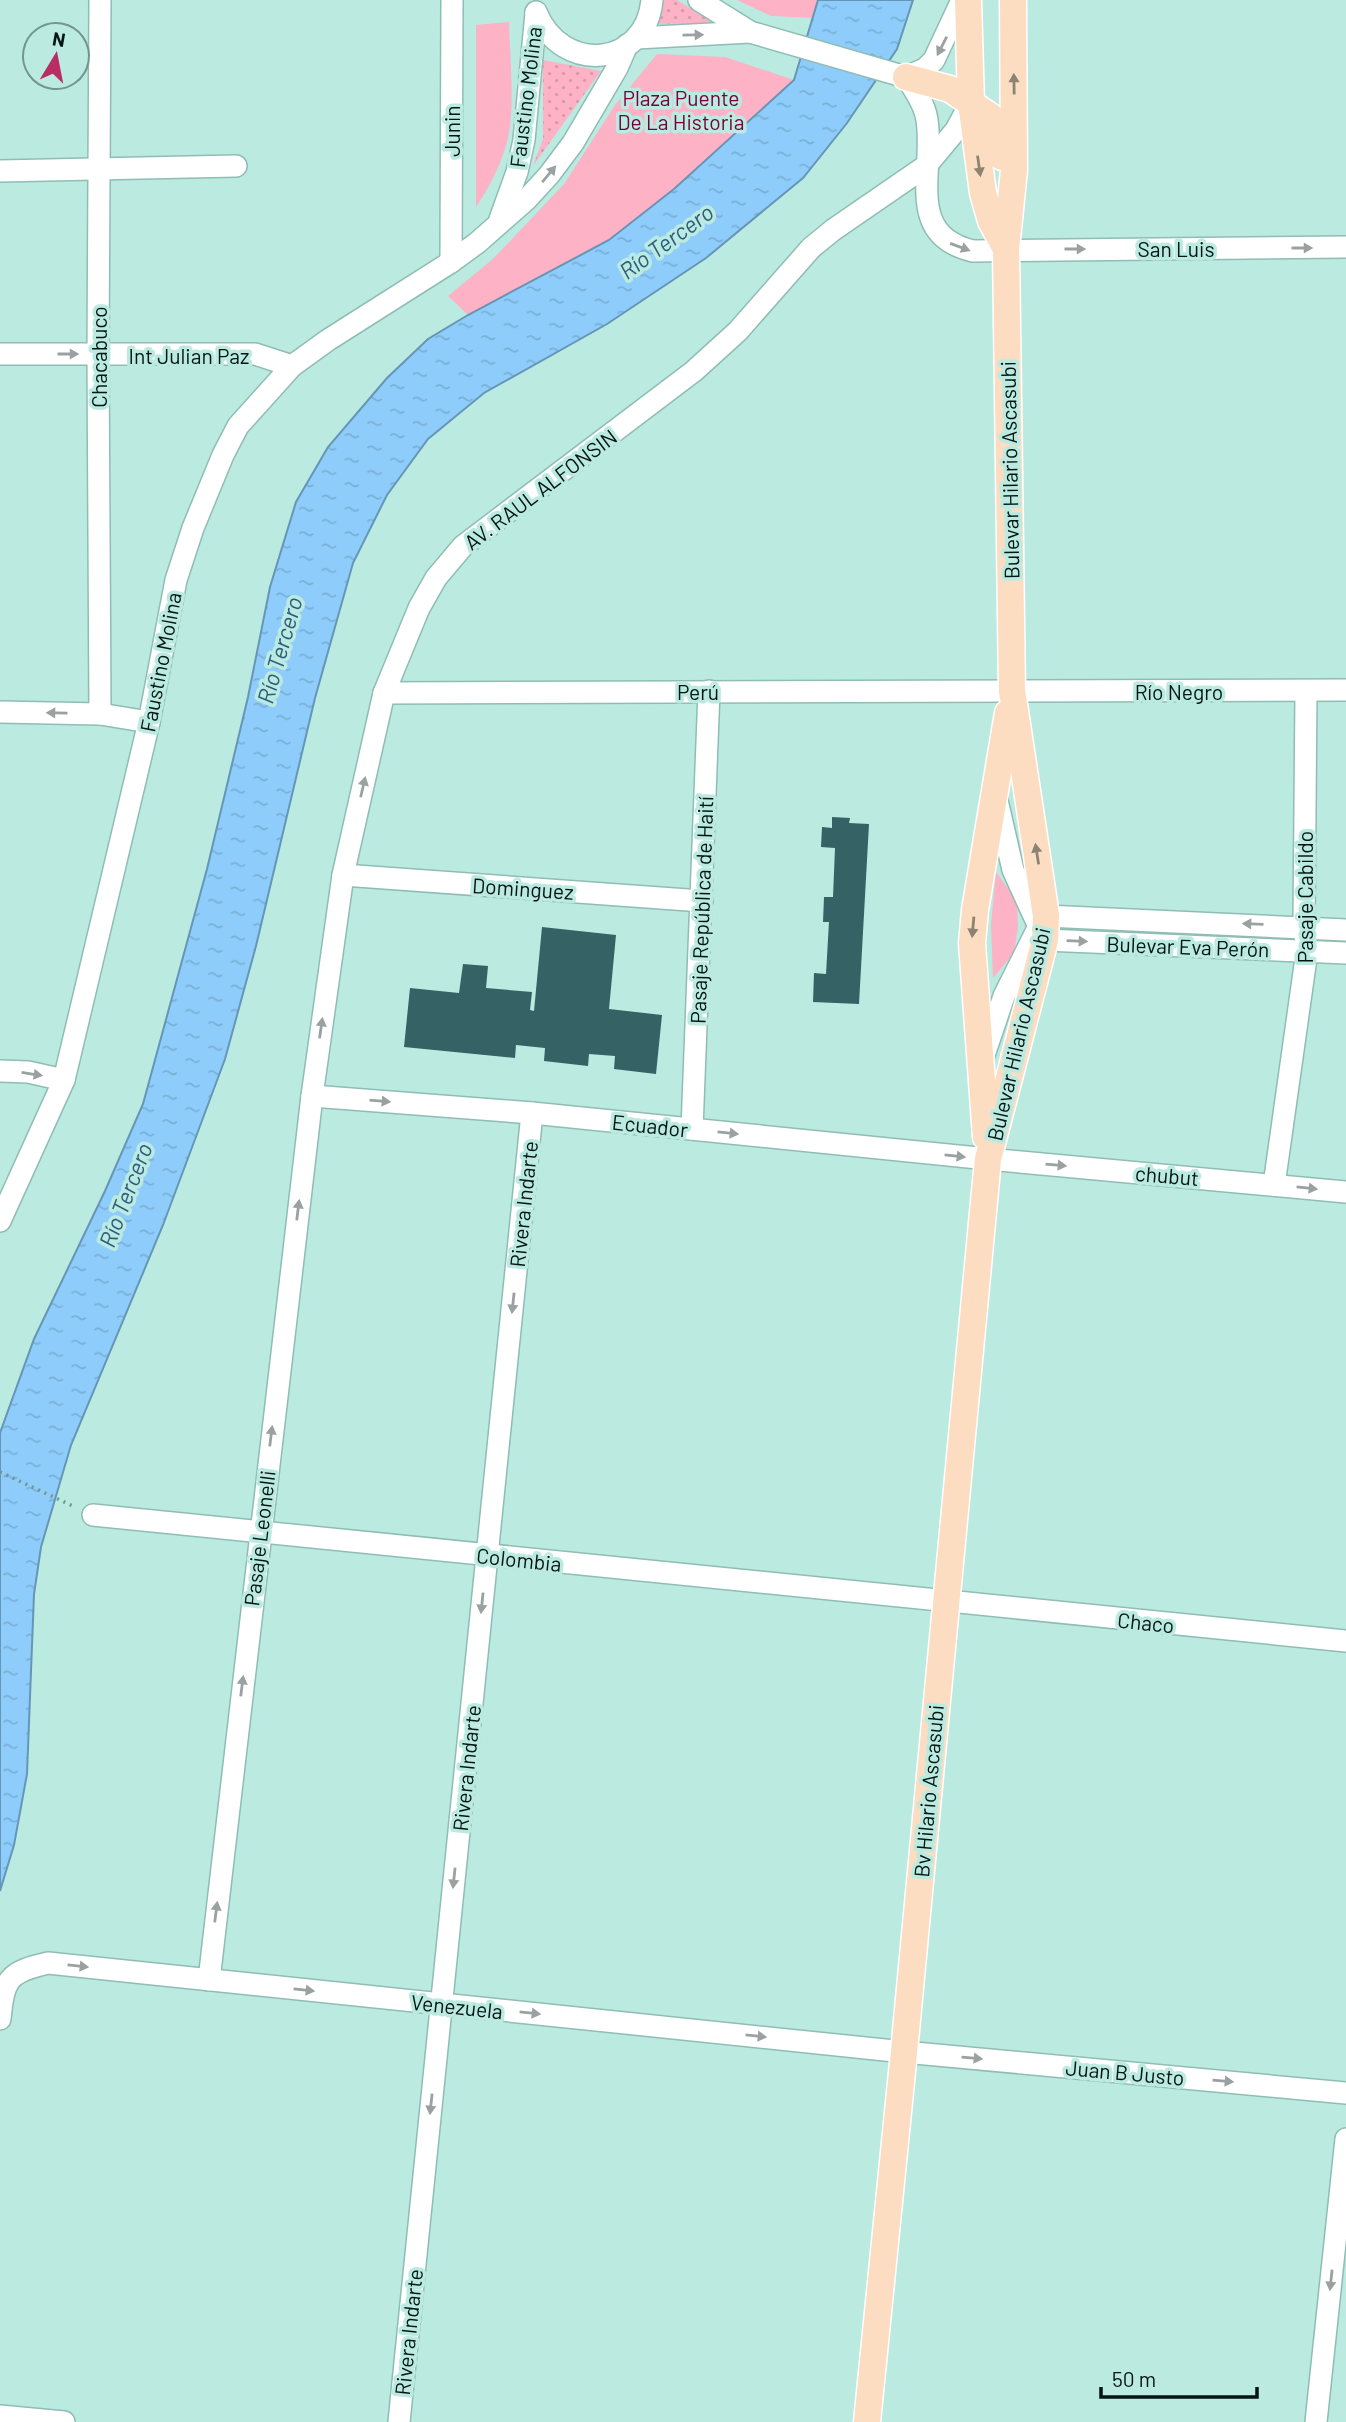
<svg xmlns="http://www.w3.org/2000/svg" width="1346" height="2422" font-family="Barlow,sans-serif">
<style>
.grass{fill:url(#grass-dots)}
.park{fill:#fdb2c6}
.water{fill:url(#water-ripples);stroke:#6596b5;stroke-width:2}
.building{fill:#346265}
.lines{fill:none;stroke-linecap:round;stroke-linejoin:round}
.minor-casing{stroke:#8fbdb4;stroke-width:24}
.major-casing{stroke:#fff;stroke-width:29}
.path{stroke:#73968f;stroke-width:3.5;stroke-dasharray:2 5;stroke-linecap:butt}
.minor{stroke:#fff;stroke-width:21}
.major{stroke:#fdddc2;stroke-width:26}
.oneway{fill:#9ba1a0}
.oneway2{fill:#8d8373}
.labels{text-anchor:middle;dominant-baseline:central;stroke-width:7;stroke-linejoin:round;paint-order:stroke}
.street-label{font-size:21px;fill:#041512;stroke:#bbeae1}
.park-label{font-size:21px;fill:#740038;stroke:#bbeae1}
.water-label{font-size:23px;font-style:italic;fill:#2e5b7c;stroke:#bbeae1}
</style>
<defs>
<pattern id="grass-dots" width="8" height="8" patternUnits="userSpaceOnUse" patternTransform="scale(1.75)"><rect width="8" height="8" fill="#fdb2c6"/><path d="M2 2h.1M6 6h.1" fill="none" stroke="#d798a9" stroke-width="1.8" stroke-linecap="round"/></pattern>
<pattern id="water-ripples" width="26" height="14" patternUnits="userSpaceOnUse" patternTransform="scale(1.75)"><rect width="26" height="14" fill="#8ecdfb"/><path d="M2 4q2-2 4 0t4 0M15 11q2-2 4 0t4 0" fill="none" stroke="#79afd6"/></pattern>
</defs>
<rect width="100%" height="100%" fill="#bbeae1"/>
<!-- grass -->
<g class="grass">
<polygon points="658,0 677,0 714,23 654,24"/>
<polygon points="543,60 601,71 533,166 543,139"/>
</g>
<!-- park -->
<g class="park">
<polygon points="737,0 818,0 814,18 771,16"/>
<path d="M 509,22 C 510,55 515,106 508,138 C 502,163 490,186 476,207 L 476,25 Z"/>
<polygon points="657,54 725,57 794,80 674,189 609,240 468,315 448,296 494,258 564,184 615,105"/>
<polygon points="996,872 1017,901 1018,927 1014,953 993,978 991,925"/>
</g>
<!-- water -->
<polygon class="water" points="818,0 913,0 897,49 847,123 803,178 706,258 607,324 484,393 428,439 387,495 353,563 315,698 256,946 225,1059 163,1225 71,1445 41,1547 34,1594 27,1774 14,1845 0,1891 0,1433 34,1339 105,1191 143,1104 207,869 248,697 270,587 296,502 328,447 387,378 428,339 468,315 609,240 674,189 794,80"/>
<!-- building -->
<g class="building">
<polygon points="832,817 850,818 849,823 869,824 859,1004 813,1002 814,973 826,974 829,922 823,922 824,897 833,897 835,848 821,847 822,827 832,828"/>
<polygon points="542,927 616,935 609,1009 662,1015 656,1074 614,1069 615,1056 589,1054 588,1066 544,1061 545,1048 516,1045 515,1058 404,1047 410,988 459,993 463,964 488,966 486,988 532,992 530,1010 534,1011"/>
</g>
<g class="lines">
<defs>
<g id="minor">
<polyline points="699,0 750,32 906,77"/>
<path d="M 536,12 C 562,76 646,67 652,0"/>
<polyline points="636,38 750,32"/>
<path d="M 906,77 C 915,90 925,105 927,120 C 935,171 904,235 973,251 L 1346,247"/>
<polyline points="906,77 925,69 934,60 962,0"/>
<polyline points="0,171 236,166"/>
<polyline points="500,219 517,172 524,140 536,13"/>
<polyline points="451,262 452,0"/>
<polyline points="0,354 255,354 292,366"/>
<polyline points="384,693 1346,690"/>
<polyline points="0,712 100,714 149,722"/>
<polyline points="100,714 98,354 100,0"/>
<polyline points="996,796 1013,870 1045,940 1346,953"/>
<polyline points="343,875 702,901"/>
<polyline points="983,1058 1004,996 1039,926 1046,916 1346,930"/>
<polyline points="0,1071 28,1072 64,1080"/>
<polyline points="312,1096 532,1113 988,1159 1346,1192"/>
<polyline points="692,1129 709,691"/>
<polyline points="1274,1185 1307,951 1304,926 1306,691"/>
<polyline points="0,1221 64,1080 149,722 176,580 193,528 223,455 238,426 292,366 328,340 451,262 477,243 527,199 549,175 573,143 617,68 627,45"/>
<polyline points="93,1515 1346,1641"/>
<polyline points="209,1980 312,1096 343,875 384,693 419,608 436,578 463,546 694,371 738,331 811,248 833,230 926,166 956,130 971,102"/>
<path d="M 0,2019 C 4,1979 8,1972 48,1963 L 904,2052 L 1346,2093"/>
<polyline points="0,2416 64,2422"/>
<polyline points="399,2422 532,1113"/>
<polyline points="1316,2422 1346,2139"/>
</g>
<g id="major">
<polyline points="968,0 971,102 983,193 991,221 1006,249"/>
<path d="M 906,77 L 950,89 L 990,116 C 1002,127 1000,142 1002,157"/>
<polyline points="986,1137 972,943 975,910 1008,713"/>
<polyline points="867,2422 904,2052 988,1159 1045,940 1046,916 1012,691 1006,249 1014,170 1013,0"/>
</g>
</defs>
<!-- minor casing -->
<use href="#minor" class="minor-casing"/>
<!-- major casing -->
<use href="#major" class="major-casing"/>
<!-- path -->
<polyline class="path" points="0,1472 75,1507"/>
<!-- minor -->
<use href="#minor" class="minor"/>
<!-- major -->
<use href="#major" class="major"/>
</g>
<!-- one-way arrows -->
<defs><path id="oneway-solid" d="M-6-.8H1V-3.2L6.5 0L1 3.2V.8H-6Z" transform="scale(1.75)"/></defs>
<g class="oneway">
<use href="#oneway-solid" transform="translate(693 35) rotate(-1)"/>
<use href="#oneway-solid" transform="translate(942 46) rotate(117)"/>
<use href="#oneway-solid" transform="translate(549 174) rotate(-50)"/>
<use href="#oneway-solid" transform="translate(960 247) rotate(20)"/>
<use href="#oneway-solid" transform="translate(1302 248)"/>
<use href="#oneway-solid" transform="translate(1075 249)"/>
<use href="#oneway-solid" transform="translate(68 354)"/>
<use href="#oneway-solid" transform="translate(57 713) rotate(-179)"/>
<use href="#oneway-solid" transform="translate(363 787) rotate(-77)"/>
<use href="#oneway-solid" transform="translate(1253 924) rotate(-178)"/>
<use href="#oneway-solid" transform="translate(1077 941) rotate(2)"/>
<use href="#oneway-solid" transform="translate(321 1028) rotate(-82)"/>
<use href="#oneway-solid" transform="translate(32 1074) rotate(9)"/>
<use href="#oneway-solid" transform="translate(380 1101) rotate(5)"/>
<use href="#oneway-solid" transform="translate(728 1133) rotate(6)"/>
<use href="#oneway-solid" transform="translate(955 1156) rotate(6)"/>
<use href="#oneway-solid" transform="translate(1056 1165) rotate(5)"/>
<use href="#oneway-solid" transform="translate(1307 1188) rotate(6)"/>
<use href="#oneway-solid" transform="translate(298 1210) rotate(-83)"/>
<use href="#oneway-solid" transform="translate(513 1303) rotate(96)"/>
<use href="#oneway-solid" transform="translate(271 1436) rotate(-83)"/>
<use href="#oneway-solid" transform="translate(482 1603) rotate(96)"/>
<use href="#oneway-solid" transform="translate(242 1686) rotate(-83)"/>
<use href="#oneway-solid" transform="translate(454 1878) rotate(96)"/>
<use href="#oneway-solid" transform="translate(216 1912) rotate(-83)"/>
<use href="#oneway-solid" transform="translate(78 1966) rotate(6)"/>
<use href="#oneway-solid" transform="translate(304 1990) rotate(6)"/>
<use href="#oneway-solid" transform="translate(530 2013) rotate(6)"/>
<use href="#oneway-solid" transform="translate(756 2036) rotate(6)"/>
<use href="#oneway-solid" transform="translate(972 2058) rotate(5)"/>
<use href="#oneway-solid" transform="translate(1223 2081) rotate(5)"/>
<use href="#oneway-solid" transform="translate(431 2104) rotate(96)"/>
<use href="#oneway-solid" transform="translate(1331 2280) rotate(96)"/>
</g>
<g class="oneway2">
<use href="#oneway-solid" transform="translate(1014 84) rotate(-91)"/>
<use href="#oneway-solid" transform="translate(979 166) rotate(82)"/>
<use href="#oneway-solid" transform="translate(1037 854) rotate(-99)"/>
<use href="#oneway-solid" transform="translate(973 927) rotate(95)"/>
</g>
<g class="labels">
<!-- street labels -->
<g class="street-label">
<text transform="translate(525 97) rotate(-83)">Faustino Molina</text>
<text transform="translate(451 131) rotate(-90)">Junin</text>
<text x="1176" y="248">San Luis</text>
<text x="189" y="355">Int Julian Paz</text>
<text transform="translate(98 357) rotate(-90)">Chacabuco</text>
<text transform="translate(1009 470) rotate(-91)">Bulevar Hilario Ascasubi</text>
<text transform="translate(540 489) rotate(-37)">AV. RAUL ALFONSIN</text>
<text transform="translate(160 662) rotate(-79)">Faustino Molina</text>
<text x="698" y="691">Perú</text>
<text x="1179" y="691">Río Negro</text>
<text transform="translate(523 888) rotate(4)">Dominguez</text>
<text transform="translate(1304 897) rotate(-90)">Pasaje Cabildo</text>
<text transform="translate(701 910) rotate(-88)">Pasaje República de Haití</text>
<text transform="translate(1188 946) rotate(2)">Bulevar Eva Perón</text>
<text transform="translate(1018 1034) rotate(-77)">Bulevar Hilario Ascasubi</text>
<text transform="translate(650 1125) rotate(6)">Ecuador</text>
<text transform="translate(1167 1175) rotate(5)">chubut</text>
<text transform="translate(523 1204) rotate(-84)">Rivera Indarte</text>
<text transform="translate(259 1538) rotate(-83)">Pasaje Leonelli</text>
<text transform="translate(519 1559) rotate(6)">Colombia</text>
<text transform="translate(1146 1622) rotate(6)">Chaco</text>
<text transform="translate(466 1768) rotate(-84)">Rivera Indarte</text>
<text transform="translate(928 1791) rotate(-85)">Bv Hilario Ascasubi</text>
<text transform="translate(457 2006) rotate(6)">Venezuela</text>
<text transform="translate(1125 2072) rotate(5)">Juan B Justo</text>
<text transform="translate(408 2332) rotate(-84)">Rivera Indarte</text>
</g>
<!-- park labels -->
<g class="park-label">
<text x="681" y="97">Plaza Puente<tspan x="681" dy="24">De La Historia</tspan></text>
</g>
<!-- water labels -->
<g class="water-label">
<text transform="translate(666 241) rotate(-36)">Río Tercero</text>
<text transform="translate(279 650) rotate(-74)">Río Tercero</text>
<text transform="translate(125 1195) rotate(-69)">Río Tercero</text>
</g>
</g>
<!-- north arrow -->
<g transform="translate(56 56) rotate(10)"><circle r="33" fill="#bbeae1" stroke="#72958e" stroke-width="2"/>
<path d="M0-5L12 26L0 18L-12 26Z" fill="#b92d65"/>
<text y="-10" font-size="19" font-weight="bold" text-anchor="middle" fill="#041512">N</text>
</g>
<!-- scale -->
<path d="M1101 2387v10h156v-10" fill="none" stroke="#041512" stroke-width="3.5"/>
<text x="1112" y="2387" font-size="21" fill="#041512" stroke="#bbeae1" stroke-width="5" paint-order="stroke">50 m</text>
</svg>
